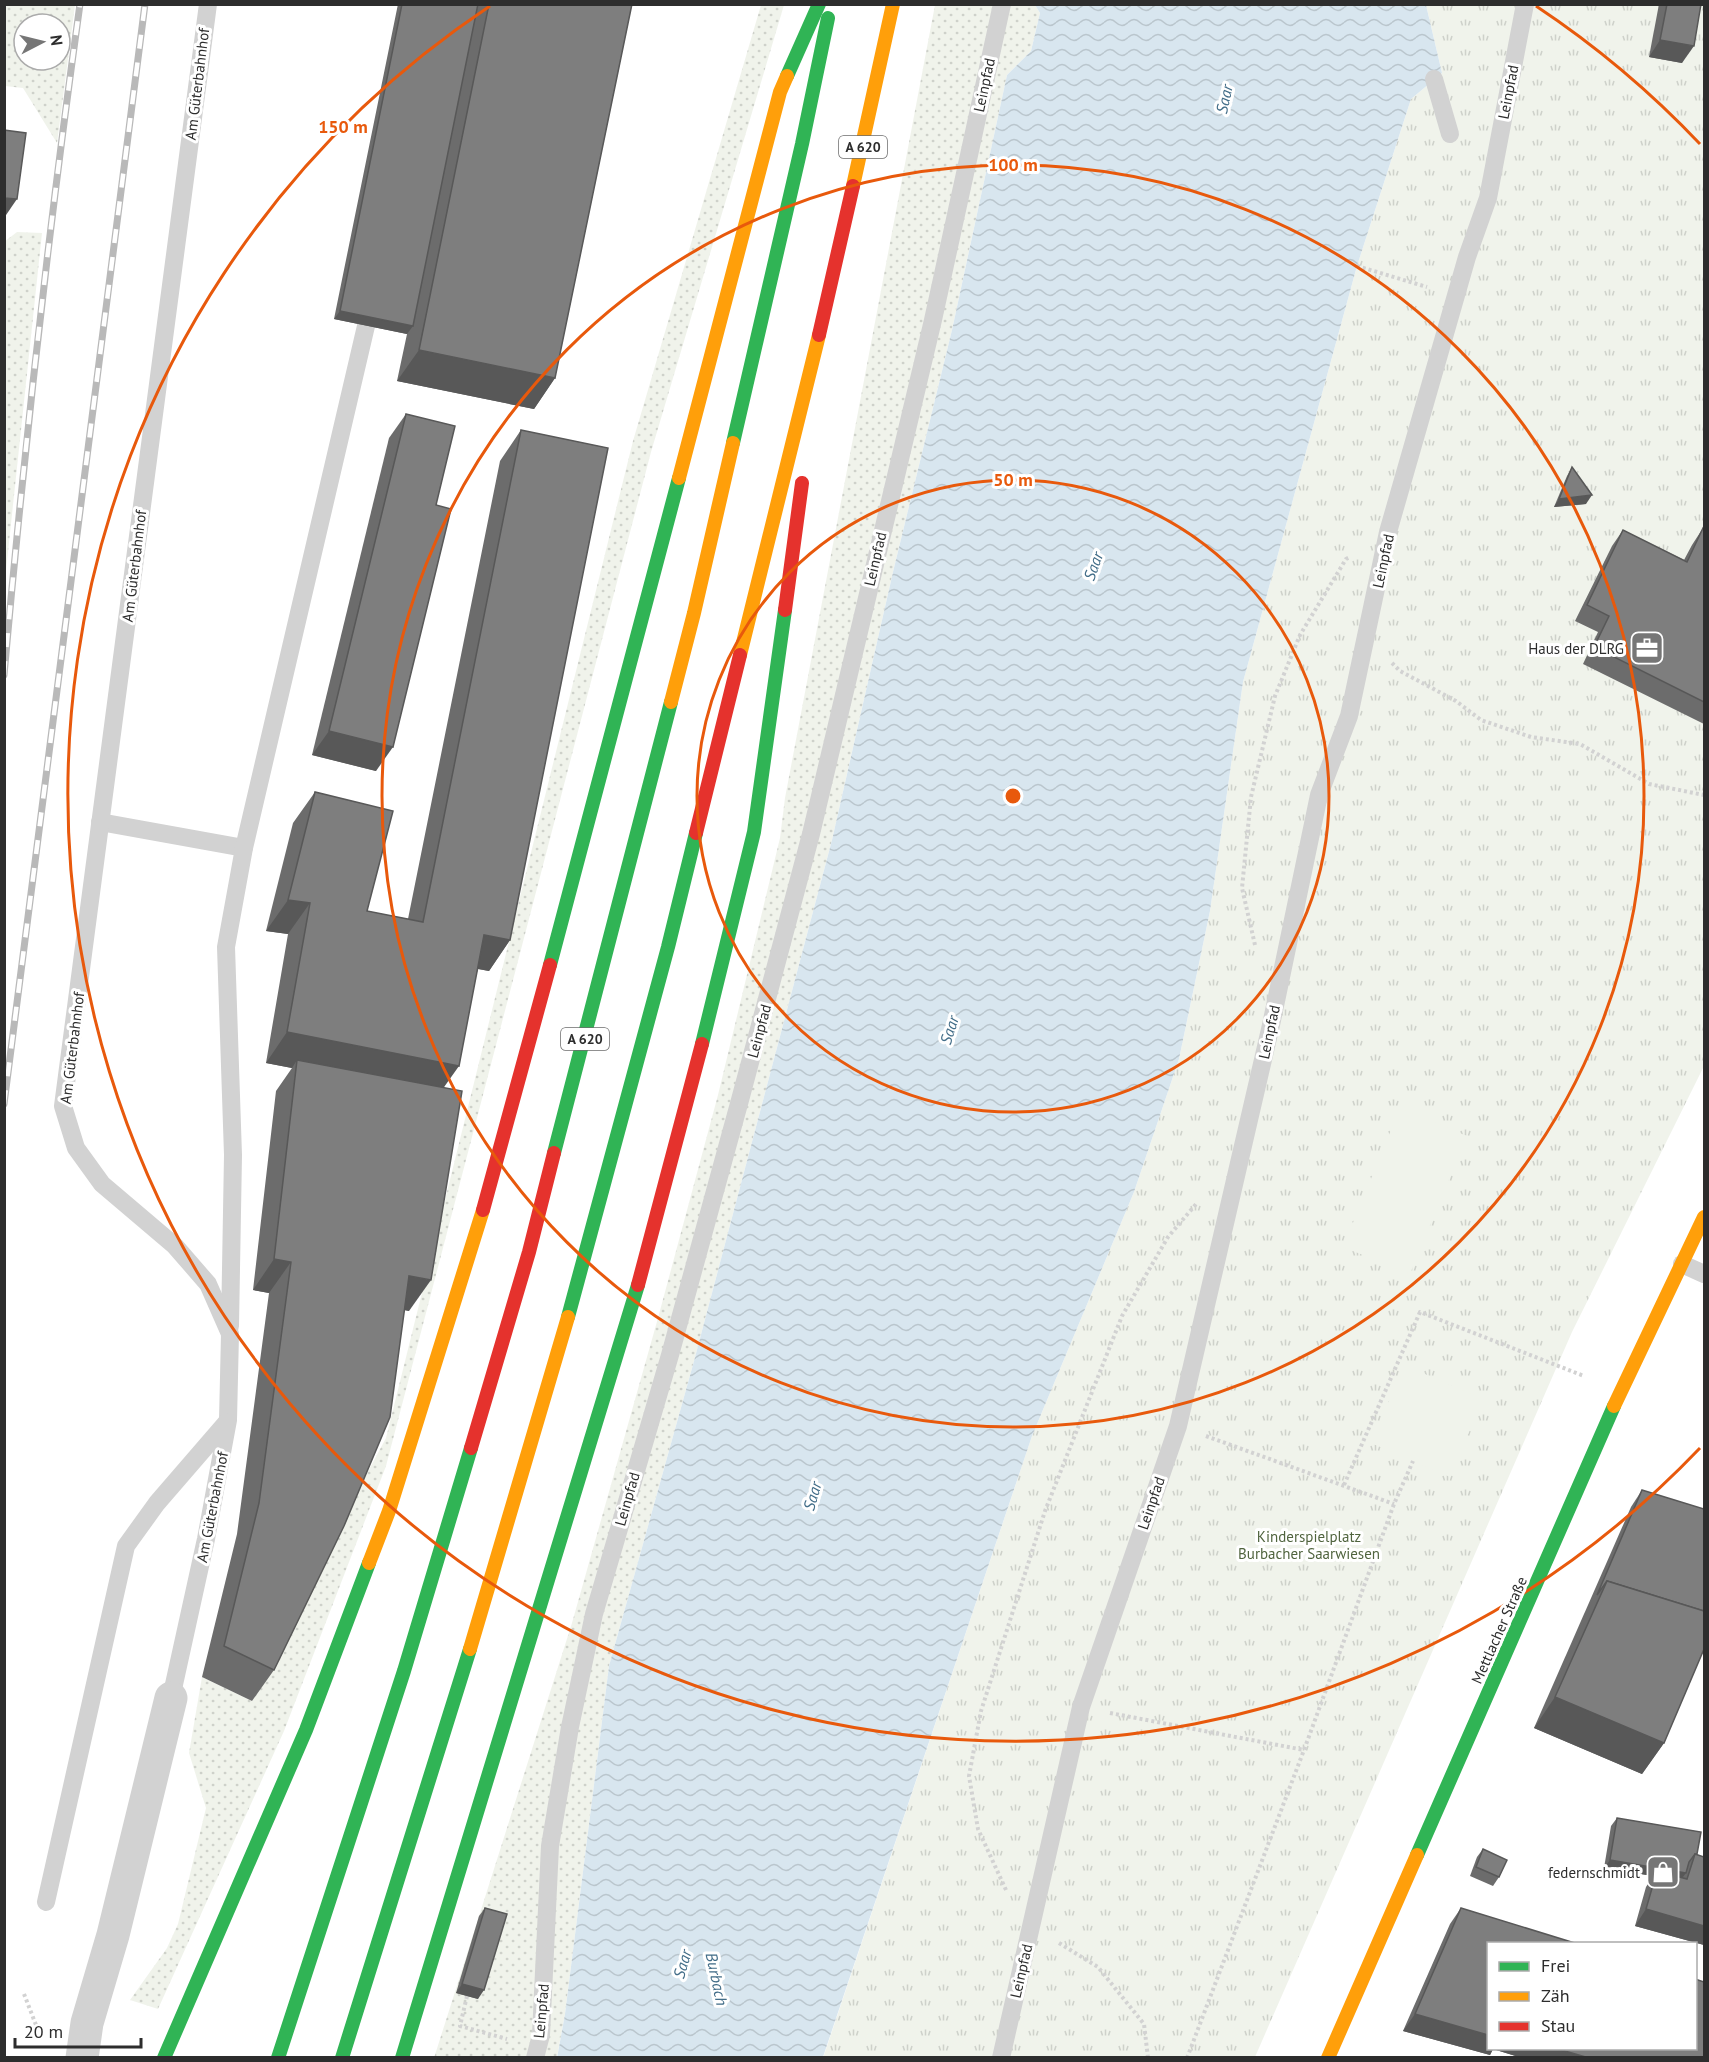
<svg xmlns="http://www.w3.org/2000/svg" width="1709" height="2062" font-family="'PT Sans',sans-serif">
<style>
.grass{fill:url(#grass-dots);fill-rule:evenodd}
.park{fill:url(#park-tufts)}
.pitch{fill:#f0f3eb}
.water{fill:url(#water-waves)}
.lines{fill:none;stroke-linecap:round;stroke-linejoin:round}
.path{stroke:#d2d2d2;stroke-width:4;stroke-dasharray:3 3;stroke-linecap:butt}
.lane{stroke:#d2d2d2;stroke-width:18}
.street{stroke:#d2d2d2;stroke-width:33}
.fast{stroke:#30b455;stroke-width:14}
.slow{stroke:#ff9f0a;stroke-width:14}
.jam{stroke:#e5322d;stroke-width:14}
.rail-casing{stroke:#b9b9b9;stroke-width:7}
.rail{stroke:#fff;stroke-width:4.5;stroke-dasharray:14;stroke-linecap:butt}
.wall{fill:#6c6c6c}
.shaded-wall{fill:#585858}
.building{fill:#7e7e7e;stroke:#585858;stroke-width:1.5}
.ring{fill:none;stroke:#e8590c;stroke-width:3}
.labels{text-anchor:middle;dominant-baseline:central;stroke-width:6;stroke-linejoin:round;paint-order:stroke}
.shield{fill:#fff;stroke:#6c6c6c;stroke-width:1.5}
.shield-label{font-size:14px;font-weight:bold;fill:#2d2d2d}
.street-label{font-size:15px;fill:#2d2d2d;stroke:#fff}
.poi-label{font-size:15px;fill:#2d2d2d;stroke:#fff;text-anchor:end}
.park-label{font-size:15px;fill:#50643e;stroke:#fff}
.water-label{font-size:16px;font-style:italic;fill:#426d88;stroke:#fff}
.centre{fill:#e8590c;stroke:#fff;stroke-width:3}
.ring-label{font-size:18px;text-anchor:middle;font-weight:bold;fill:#e8590c;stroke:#fff;stroke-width:6;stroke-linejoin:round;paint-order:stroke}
</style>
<defs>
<pattern id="grass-dots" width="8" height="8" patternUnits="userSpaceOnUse" patternTransform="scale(1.5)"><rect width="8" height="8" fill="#f0f3eb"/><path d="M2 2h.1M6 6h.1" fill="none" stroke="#ced1ca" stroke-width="1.8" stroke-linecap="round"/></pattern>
<pattern id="park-tufts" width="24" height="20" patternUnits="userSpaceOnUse" patternTransform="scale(1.5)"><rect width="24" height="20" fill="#f0f3eb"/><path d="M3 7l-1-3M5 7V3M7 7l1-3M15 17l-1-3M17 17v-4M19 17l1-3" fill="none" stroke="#ced1ca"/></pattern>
<pattern id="water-waves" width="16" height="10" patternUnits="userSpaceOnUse" patternTransform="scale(1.5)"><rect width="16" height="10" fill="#d8e6ef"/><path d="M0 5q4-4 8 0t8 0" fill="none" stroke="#bac6cd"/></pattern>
</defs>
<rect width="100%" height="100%" fill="#fff"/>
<!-- grass -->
<g class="grass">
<path d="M 4,5 L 75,5 L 57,143 L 23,88 L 5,86 ZM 24,24 L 60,24 L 60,60 L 24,60 Z"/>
<polygon points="761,5 784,5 651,452 386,1466 284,1731 158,2009 130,2000 167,1948 178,1924 206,1808 189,1753 202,1677 252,1701 322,1557 386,1438 633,441"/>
<polygon points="935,5 1035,5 1040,13 1031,51 1007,75 952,330 893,572 832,840 694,1361 609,1666 565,2014 557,2057 434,2058 572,1623 658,1318 718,1095 780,838 785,798"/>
<polygon points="17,232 42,233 5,580 4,242"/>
</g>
<!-- park -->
<polygon class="park" points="1426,5 1704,5 1704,1066 1572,1332 1255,2057 823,2058 1032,1436 1134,1192 1179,1059 1210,911 1243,682 1357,266 1411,99 1442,73"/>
<!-- pitch -->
<g class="pitch">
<polygon points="1400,1108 1467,1136 1410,1274 1343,1247"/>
<polygon points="1404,1365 1483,1399 1450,1477 1371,1443"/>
</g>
<!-- water -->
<polygon class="water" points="1035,5 1426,5 1442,73 1411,99 1357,266 1243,682 1210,911 1179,1059 1134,1192 1032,1436 823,2057 557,2058 565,2014 609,1666 694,1361 832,840 893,572 952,330 1007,75 1031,51 1040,13"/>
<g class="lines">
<!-- path -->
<g class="path">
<polyline points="1357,266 1427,287"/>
<polyline points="1392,663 1400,671 1456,701 1481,720 1531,737 1580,744 1649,784 1704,795"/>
<polyline points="1255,945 1242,888 1251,797 1275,696 1300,635 1346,559 1350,557"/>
<polyline points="1206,1436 1394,1504"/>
<polyline points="1344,1485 1420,1312 1584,1376"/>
<polyline points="1110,1713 1304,1750"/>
<polyline points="1006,1890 978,1829 969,1776 981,1711 1045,1511 1122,1316 1168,1237 1197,1203"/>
<polyline points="1059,1943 1098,1967 1144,2024 1148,2058"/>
<polyline points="24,1994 36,2025"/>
<polyline points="467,1996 460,2026 507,2039"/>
<polyline points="1187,2058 1304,1750 1394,1504 1413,1461"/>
</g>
<!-- lane -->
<g class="lane">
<polyline points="1434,79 1450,134"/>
<polyline points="100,822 244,848"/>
<polyline points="1682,1264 1704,1274"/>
<polyline points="230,1326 233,1155 226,947 244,848 366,326"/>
<polyline points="171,1698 206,1539 228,1420 230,1334 208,1284 175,1246 102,1184 76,1148 63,1106 208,4"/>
<polyline points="46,1902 126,1546 157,1503 227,1422"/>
<polyline points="535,2058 541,2035 550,1846 570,1727 594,1614 670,1355 740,1100 811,834 933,320 1002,4"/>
<polyline points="1001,2058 1081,1707 1178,1426 1271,1025 1319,795 1349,716 1388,532 1467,257 1488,198 1525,4"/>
</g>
<!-- street -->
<polyline class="street" points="82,2058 87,2023 113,1935 171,1698"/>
<!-- fast -->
<g class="fast">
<polyline points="787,76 819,4"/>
<polyline points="733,443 802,144 828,18"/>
<polyline points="550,965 679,478"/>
<polyline points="702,1044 754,832 785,610"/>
<polyline points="554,1153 671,702"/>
<polyline points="568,1317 668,947 696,833"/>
<polyline points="1417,1855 1614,1406"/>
<polyline points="164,2058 306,1730 369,1563"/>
<polyline points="278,2058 404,1671 471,1448"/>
<polyline points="342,2058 470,1649"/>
<polyline points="402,2058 638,1285"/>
</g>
<!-- slow -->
<g class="slow">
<polyline points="853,186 893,4"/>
<polyline points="679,478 780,92 787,76"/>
<polyline points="740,655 819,335"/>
<polyline points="671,702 694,613 733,443"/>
<polyline points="1614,1406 1704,1217"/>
<polyline points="369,1563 389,1511 483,1210"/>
<polyline points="470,1649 568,1317"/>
<polyline points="1328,2058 1417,1855"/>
</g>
<!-- jam -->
<g class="jam">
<polyline points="819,335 853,186"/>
<polyline points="785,610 802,483"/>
<polyline points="696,833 740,655"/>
<polyline points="483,1210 550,965"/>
<polyline points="638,1285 702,1044"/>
<polyline points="471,1448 529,1252 554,1153"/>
</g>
<defs>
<g id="rail">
<path d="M 4,675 C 24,450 49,227 80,4"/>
<polyline points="4,1104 145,4"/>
</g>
</defs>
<!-- rail casing -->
<use href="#rail" class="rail-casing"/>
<!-- rail -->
<use href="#rail" class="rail"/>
</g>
<!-- wall -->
<g class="wall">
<polygon points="398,4 632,4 555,378 534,409 397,381 407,334 334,319"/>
<polygon points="1659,4 1701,4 1682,63 1649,57"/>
<polygon points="406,414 436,505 376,771 312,755 389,438"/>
<polygon points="521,430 510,940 489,971 478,969 444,1087 409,1311 405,1310 274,1670 252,1701 202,1677 237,1534 269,1293 253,1290 276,1091 292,1068 266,1063 288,934 266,931 293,823 315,792 367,911 408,919 500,461"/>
<polygon points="1572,467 1586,504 1554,507 1567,476"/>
<polygon points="1703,528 1704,529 1704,724 1583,664 1598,632 1575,621 1612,546 1623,530 1684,560 1692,545"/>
<polygon points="1642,1490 1664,1743 1642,1774 1534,1728 1631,1507"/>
<polygon points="1617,1818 1697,1854 1704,1945 1635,1926 1646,1887 1653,1876 1604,1868 1611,1826"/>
<polygon points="1483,1849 1499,1877 1493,1886 1470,1876 1477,1857"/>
<polygon points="485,1908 478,1999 456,1993 479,1916"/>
<polygon points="1461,1908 1704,2058 1522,2058 1493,2049 1490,2055 1403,2031 1450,1924"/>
</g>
<!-- shaded-wall -->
<g class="shaded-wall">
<polygon points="1660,40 1694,46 1682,63 1649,57"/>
<polygon points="4,198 17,199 4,218"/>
<polygon points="340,311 413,326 407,334 334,319"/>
<polygon points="419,350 555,378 534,409 397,381"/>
<polygon points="1592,495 1586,504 1554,507 1559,499"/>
<polygon points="329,731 393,747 376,771 312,755"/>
<polygon points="288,900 310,903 288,934 266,931"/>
<polygon points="484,935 510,940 489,971 463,966"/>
<polygon points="287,1032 459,1066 437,1097 297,1060 292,1068 266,1063"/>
<polygon points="274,1259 291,1262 269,1293 253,1290"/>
<polygon points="409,1276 431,1280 409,1311 388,1307"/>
<polygon points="1555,1697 1664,1743 1642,1774 1534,1728"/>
<polygon points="1610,1860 1686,1873 1680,1881 1657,1871 1653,1876 1604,1868"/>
<polygon points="1646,1909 1704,1926 1704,1945 1635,1926"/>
<polygon points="462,1984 484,1990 478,1999 456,1993"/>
<polygon points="1415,2014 1488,2035 1488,2049 1558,2049 1589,2058 1522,2058 1493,2049 1490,2055 1403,2031"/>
</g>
<!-- building -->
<g class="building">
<polygon points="402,4 478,4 413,326 340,311"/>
<polygon points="489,4 632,4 555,378 419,350"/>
<polygon points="1667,4 1701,4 1694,46 1660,40"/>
<polygon points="4,130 26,133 17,199 4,198"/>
<polygon points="406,414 455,426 436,505 451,509 393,747 329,731"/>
<polygon points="521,430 608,448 510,940 484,935 459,1066 287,1032 310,903 288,900 315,792 393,811 367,911 423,922"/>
<polygon points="1572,467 1592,495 1559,499"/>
<polygon points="1703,528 1704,529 1704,702 1594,647 1609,616 1587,605 1623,530 1687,562"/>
<polygon points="297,1060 462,1091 431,1280 409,1276 390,1417 344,1526 274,1670 224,1646 259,1503 291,1262 274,1259"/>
<polygon points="1642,1490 1704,1509 1704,1611 1607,1581 1597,1595"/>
<polygon points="1607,1581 1704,1611 1704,1649 1664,1743 1555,1697"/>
<polygon points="1617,1818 1701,1832 1697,1854 1695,1854 1689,1862 1686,1873 1610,1860"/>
<polygon points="1483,1849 1507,1860 1499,1877 1476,1867"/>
<polygon points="1695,1854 1704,1857 1704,1926 1646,1909 1657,1871 1687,1879"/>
<polygon points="485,1908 507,1914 484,1990 462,1984"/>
<polygon points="1461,1908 1578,1944 1488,1944 1488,2035 1415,2014"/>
<polygon points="1695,1979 1704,1982 1704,2058 1589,2058 1558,2049 1695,2049"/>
</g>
<!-- distance rings -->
<g class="ring">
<circle cx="1013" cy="796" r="316"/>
<circle cx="1013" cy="796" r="631"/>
<path d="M1700 1448A947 947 0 1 1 490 6M1536 6A947 947 0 0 1 1700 144"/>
</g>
<!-- icons -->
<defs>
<symbol id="office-square" viewBox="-11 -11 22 22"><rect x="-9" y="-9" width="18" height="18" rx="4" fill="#767676" stroke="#fff"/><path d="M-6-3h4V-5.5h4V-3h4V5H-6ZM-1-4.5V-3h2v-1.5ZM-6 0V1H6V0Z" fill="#fff"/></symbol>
<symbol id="shop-square" viewBox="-11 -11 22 22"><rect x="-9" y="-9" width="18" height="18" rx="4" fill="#767676" stroke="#fff"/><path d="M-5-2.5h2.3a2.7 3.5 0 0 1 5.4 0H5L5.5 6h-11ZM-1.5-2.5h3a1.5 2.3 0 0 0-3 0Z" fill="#fff"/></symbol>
</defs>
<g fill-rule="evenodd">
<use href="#office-square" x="1628" y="629" width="38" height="38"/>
<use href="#shop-square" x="1644" y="1853" width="38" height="38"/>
</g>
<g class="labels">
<!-- shield labels -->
<g class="shield">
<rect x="839" y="136" width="48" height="22" rx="4.5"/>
<rect x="561" y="1028" width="48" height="22" rx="4.5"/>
</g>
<g class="shield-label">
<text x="863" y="147">A 620</text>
<text x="585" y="1039">A 620</text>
</g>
<!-- street labels -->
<g class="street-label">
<text transform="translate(197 84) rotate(-83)">Am Güterbahnhof</text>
<text transform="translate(984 85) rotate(-78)">Leinpfad</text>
<text transform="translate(1508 92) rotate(-79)">Leinpfad</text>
<text transform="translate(875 559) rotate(-77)">Leinpfad</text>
<text transform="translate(1383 561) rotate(-78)">Leinpfad</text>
<text transform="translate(134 566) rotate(-83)">Am Güterbahnhof</text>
<text transform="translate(759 1031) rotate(-75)">Leinpfad</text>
<text transform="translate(1269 1032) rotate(-78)">Leinpfad</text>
<text transform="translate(72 1048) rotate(-83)">Am Güterbahnhof</text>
<text transform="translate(627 1499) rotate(-74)">Leinpfad</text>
<text transform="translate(1151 1503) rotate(-71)">Leinpfad</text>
<text transform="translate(212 1507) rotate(-79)">Am Güterbahnhof</text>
<text transform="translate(1499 1630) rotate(-66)">Mettlacher Straße</text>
<text transform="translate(1021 1971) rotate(-77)">Leinpfad</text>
<text transform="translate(541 2011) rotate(-85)">Leinpfad</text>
</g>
<!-- poi labels -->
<g class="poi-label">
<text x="1624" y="648">Haus der DLRG</text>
<text x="1640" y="1872">federnschmidt</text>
</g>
<!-- park labels -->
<g class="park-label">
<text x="1309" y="1536">Kinderspielplatz<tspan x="1309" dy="17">Burbacher Saarwiesen</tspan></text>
</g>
<!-- water labels -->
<g class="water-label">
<text transform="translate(1224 99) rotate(-78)">Saar</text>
<text transform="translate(1093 566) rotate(-70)">Saar</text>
<text transform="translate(949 1030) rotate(-73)">Saar</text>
<text transform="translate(812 1496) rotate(-74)">Saar</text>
<text transform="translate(682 1964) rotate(-74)">Saar</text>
<text transform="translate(717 1979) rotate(78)">Burbach</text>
</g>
</g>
<circle cx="1013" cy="796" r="9" class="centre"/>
<g class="ring-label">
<text x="343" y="133">150 m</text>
<text x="1013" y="171">100 m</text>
<text x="1013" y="486">50 m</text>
</g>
<!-- border -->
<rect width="1709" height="2062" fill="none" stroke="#2d2d2d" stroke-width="12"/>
<!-- legend -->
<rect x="1487" y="1942" width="210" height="108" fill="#ffffff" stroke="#ababab" stroke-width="1.5"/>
<rect x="1499" y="1962" width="30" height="9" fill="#30b455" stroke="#ababab" stroke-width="1.5"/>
<text x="1541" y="1972" font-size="18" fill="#2d2d2d">Frei</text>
<rect x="1499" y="1992" width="30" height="9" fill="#ff9f0a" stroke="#ababab" stroke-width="1.5"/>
<text x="1541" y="2002" font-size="18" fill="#2d2d2d">Zäh</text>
<rect x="1499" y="2022" width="30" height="9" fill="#e5322d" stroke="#ababab" stroke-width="1.5"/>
<text x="1541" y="2032" font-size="18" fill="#2d2d2d">Stau</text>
<!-- north arrow -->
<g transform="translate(42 42) rotate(83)"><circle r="28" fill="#ffffff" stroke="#ababab" stroke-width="1.5"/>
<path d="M0-4.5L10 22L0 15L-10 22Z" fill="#767676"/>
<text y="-9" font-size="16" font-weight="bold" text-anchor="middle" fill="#2d2d2d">N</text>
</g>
<!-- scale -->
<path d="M15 2038v9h126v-9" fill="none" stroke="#2d2d2d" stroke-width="3"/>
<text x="24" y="2038" font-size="18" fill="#2d2d2d" stroke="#ffffff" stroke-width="4.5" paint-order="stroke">20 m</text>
</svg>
